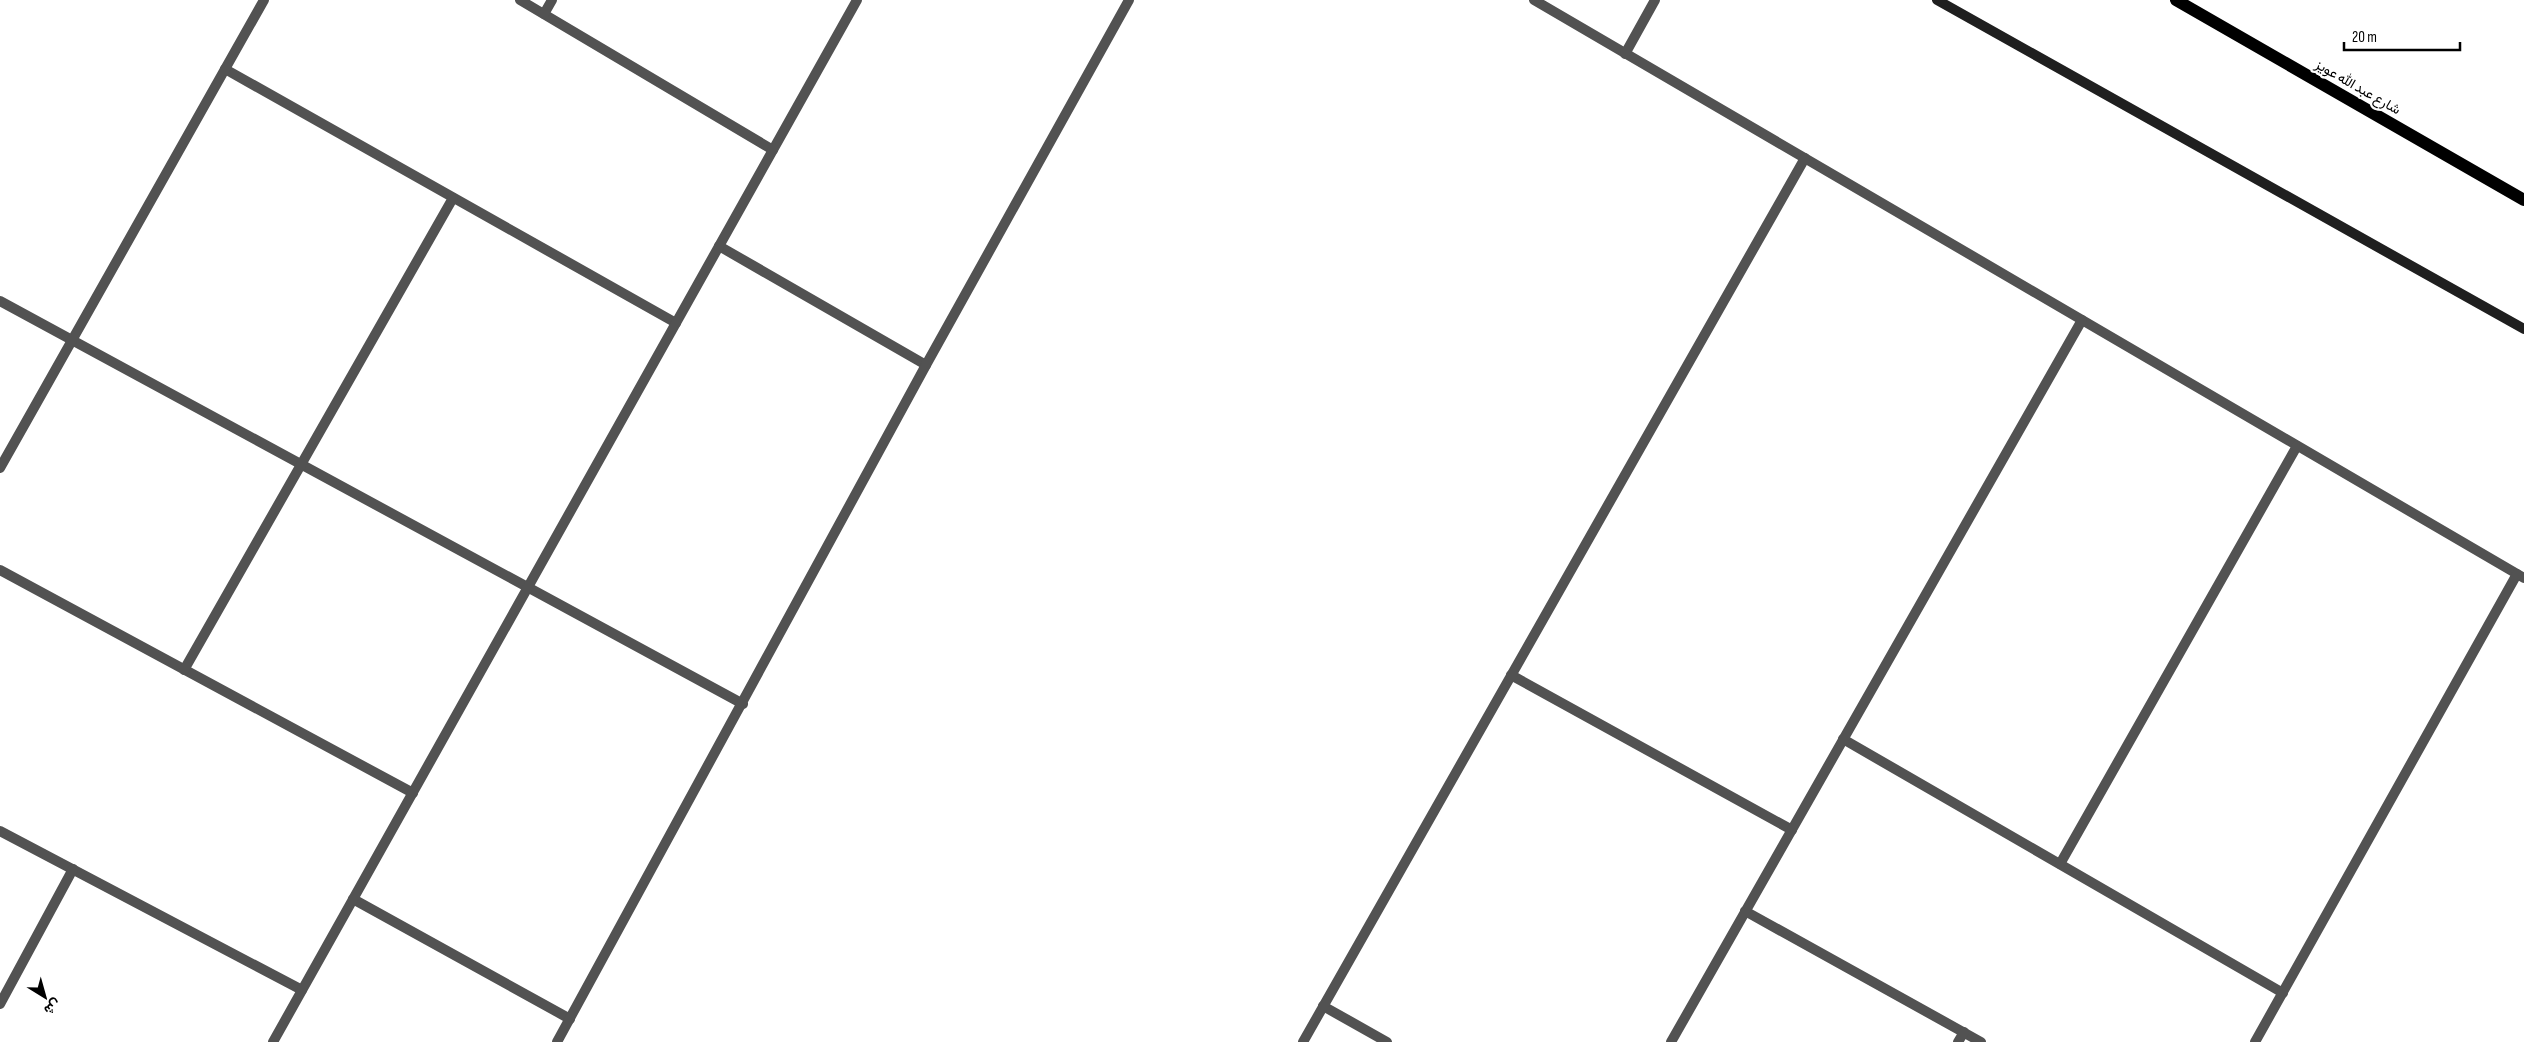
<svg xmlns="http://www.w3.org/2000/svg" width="2524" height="1042" font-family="'Sofia Sans Condensed',Vazirmatn,sans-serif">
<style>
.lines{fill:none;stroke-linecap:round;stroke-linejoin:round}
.street{stroke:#525252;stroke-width:10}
.secondary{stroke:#1f1f1f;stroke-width:10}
.primary{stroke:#000;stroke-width:12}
.labels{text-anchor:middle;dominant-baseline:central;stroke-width:4.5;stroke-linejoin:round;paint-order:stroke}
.street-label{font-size:14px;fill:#000;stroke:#fff}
</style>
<rect width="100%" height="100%" fill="#fff"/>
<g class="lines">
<!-- street -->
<g class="street">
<polyline points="520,0 773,150"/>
<polyline points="1534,0 2524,578"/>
<polyline points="544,14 552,0"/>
<polyline points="1625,54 1655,0"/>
<polyline points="225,69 676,323"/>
<polyline points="719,246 926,365"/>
<polyline points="0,301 743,704"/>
<polyline points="0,468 264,0"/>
<polyline points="0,570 413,793"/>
<polyline points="184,670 453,198"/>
<polyline points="1511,675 1792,830"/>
<polyline points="1843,739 2283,993"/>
<polyline points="0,831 302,990"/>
<polyline points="2060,864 2297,446"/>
<polyline points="353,899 570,1019"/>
<polyline points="1745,911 1981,1042"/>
<polyline points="0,1004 73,869"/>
<polyline points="1323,1006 1387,1042"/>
<polyline points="273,1042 857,0"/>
<polyline points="557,1042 926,365 1129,0"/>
<polyline points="1303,1042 1805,158"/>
<polyline points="1671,1042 2082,320"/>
<polyline points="1958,1042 1964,1032"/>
<polyline points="2255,1042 2517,574"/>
</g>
<!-- secondary -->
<polyline class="secondary" points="1937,0 2524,329"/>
<!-- primary -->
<polyline class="primary" points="2176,0 2524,200"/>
</g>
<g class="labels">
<!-- street labels -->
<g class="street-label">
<text transform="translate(2358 87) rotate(30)">شارع عبد الله عويز</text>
</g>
</g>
<!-- north arrow -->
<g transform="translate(45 997) rotate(143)" stroke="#ffffff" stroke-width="4" paint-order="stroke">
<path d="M0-4L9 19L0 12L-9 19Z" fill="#000000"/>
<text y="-8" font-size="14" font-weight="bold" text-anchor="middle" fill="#000000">ش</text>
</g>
<!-- scale -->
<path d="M2344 42v8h116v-8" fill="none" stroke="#000000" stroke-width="2.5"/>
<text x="2352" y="42" font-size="15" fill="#000000" stroke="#ffffff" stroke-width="4" paint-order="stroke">20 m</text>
</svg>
